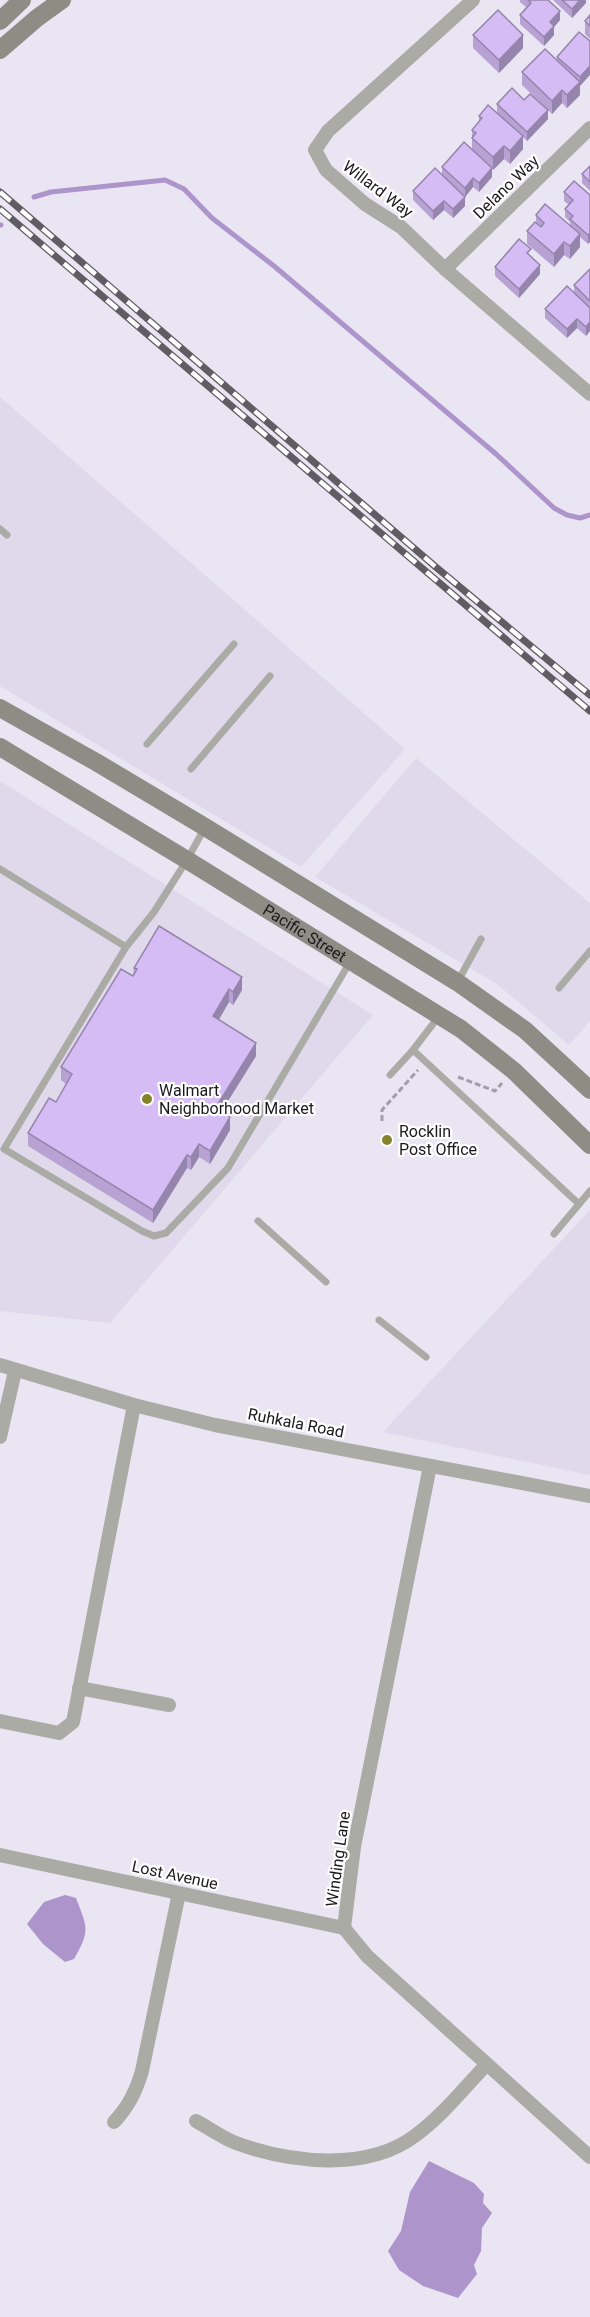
<svg xmlns="http://www.w3.org/2000/svg" width="590" height="2317" font-family="Roboto,sans-serif">
<style>
.built{fill:#e0d8eb}
.water{fill:#ad95cc}
.lines{fill:none;stroke-linecap:round;stroke-linejoin:round}
.stream{stroke:#ad95cc;stroke-width:5}
.path{stroke:#a19ea8;stroke-width:3;stroke-dasharray:6 3;stroke-linecap:butt}
.service{stroke:#aaaba5;stroke-width:7}
.minor{stroke:#aaaba5;stroke-width:14}
.secondary{stroke:#8d8d85;stroke-width:18}
.rail-casing{stroke:#5f5d64;stroke-width:7}
.rail{stroke:#fff;stroke-width:4.5;stroke-dasharray:14;stroke-linecap:butt}
.wall{fill:#b7a2d3}
.shaded-wall{fill:#9584ac}
.building{fill:#d5bcf5;stroke:#9584ac;stroke-width:1.5}
.poi-dot{fill:#84832b;stroke:#fff;stroke-width:2}
.labels{text-anchor:middle;dominant-baseline:central;stroke-width:4.5;stroke-linejoin:round;paint-order:stroke}
.street-label{font-size:16px;fill:#1a191d;stroke:#fff}
.poi-label{font-size:16px;fill:#1a191d;stroke:#fff;text-anchor:start}
</style>
<rect width="100%" height="100%" fill="#eae5f2"/>
<!-- built -->
<g class="built">
<polygon points="0,397 405,749 301,867 0,686"/>
<polygon points="416,758 590,903 590,1021 569,1045 497,984 315,877"/>
<polygon points="0,781 373,1015 110,1323 0,1311"/>
<polygon points="590,1210 590,1475 383,1432"/>
</g>
<!-- water -->
<g class="water">
<path d="M 65,1895 L 76,1898 C 87,1927 91,1930 74,1959 L 65,1962 L 43,1944 L 27,1924 L 44,1902 Z"/>
<polygon points="429,2161 474,2183 484,2194 483,2203 492,2213 482,2228 481,2251 474,2265 477,2274 458,2298 423,2286 399,2270 388,2251 401,2231 410,2192"/>
</g>
<g class="lines">
<!-- stream -->
<g class="stream">
<polyline points="34,197 51,192 165,180 184,189 212,218 274,266 496,454 554,508 567,515 580,518 590,515"/>
<polyline points="0,225 1,225"/>
</g>
<!-- path -->
<g class="path">
<polyline points="458,1077 495,1091 502,1083"/>
<polyline points="382,1121 382,1110 418,1070"/>
</g>
<!-- service -->
<g class="service">
<polyline points="0,529 7,535"/>
<polyline points="147,744 234,644"/>
<polyline points="191,769 270,676"/>
<polyline points="204,829 187,860 154,912 126,947 4,1149 142,1231 154,1236 166,1233 228,1168 350,962"/>
<polyline points="0,869 126,947"/>
<polyline points="458,981 481,939"/>
<polyline points="559,988 590,951"/>
<polyline points="413,1050 579,1204"/>
<polyline points="390,1075 413,1050 439,1016"/>
<polyline points="258,1221 326,1282"/>
<polyline points="554,1234 590,1191"/>
<polyline points="379,1320 426,1357"/>
</g>
<!-- minor -->
<g class="minor">
<polyline points="473,0 328,131 315,150 326,170 365,204 401,227 445,269 590,394"/>
<polyline points="445,269 590,128"/>
<polyline points="0,1365 134,1405 215,1425 590,1496"/>
<polyline points="0,1437 15,1371"/>
<polyline points="430,1466 354,1847 344,1928 367,1956 590,2157"/>
<polyline points="79,1688 169,1705"/>
<polyline points="0,1721 59,1733 73,1722 134,1405"/>
<polyline points="0,1855 344,1928"/>
<path d="M 196,2121 C 209,2128 223,2138 236,2143 C 290,2163 368,2172 416,2135 C 443,2115 464,2088 487,2064"/>
<path d="M 114,2122 C 129,2106 136,2091 142,2071 L 179,1893"/>
</g>
<!-- secondary -->
<g class="secondary">
<polyline points="0,21 22,0"/>
<polyline points="0,50 37,18 62,0"/>
<polyline points="0,708 96,762 205,827 457,982 525,1030 590,1090"/>
<path id="s1" d="M 0,747 L 187,860 L 461,1029 L 514,1071 L 590,1145"/>
</g>
<defs>
<g id="rail">
<polyline points="0,192 437,568 590,695"/>
<polyline points="0,209 590,711"/>
</g>
</defs>
<!-- rail casing -->
<use href="#rail" class="rail-casing"/>
<!-- rail -->
<use href="#rail" class="rail"/>
</g>
<!-- wall -->
<g class="wall">
<polygon points="520,0 548,0 560,20 554,27 554,35 544,46 520,24 520,15 526,7 520,2"/>
<polygon points="553,0 586,0 586,3 572,18"/>
<polygon points="590,15 590,39 585,34 585,21"/>
<polygon points="473,35 523,48 499,73 473,48"/>
<polygon points="590,41 580,86 580,95 567,108 562,103 552,114 522,85 522,72 557,61 557,57"/>
<polygon points="524,100 548,119 527,141 523,137 523,149 510,164 504,159 493,170 492,169 492,177 479,192 473,187 465,197 465,206 453,218 444,210 433,220 413,200 413,191 442,174 442,167 472,150 472,130 479,122 479,116 497,113 497,104"/>
<polygon points="590,166 590,191 582,183 582,174"/>
<polygon points="564,192 590,195 588,244 580,237 580,247 570,259 564,255 554,267 527,244 527,231 536,223 536,215 570,226 570,222 565,217 565,209 569,205 564,201"/>
<polygon points="531,256 540,274 519,298 495,276 495,267"/>
<polygon points="590,269 590,331 586,336 577,328 567,338 545,318 545,309 574,293 574,285"/>
<polygon points="134,968 242,990 233,1005 229,1002 219,1020 256,1056 223,1109 230,1130 210,1164 199,1157 191,1170 187,1168 153,1223 28,1146 28,1133 56,1102 66,1084 61,1080 61,1067 133,976"/>
</g>
<!-- shaded-wall -->
<g class="shaded-wall">
<polygon points="580,0 586,0 586,3 572,18 572,9"/>
<polygon points="560,11 560,20 554,27 554,35 544,46 544,37 550,22"/>
<polygon points="523,35 523,48 499,73 499,60"/>
<polygon points="590,66 590,75 580,86 580,77"/>
<polygon points="580,82 580,95 567,108 567,95"/>
<polygon points="562,90 562,103 552,114 552,101"/>
<polygon points="548,110 548,119 527,141 527,132"/>
<polygon points="523,136 523,149 510,164 510,151"/>
<polygon points="504,146 504,159 493,170 493,157"/>
<polygon points="492,168 492,177 479,192 479,183"/>
<polygon points="473,178 473,187 465,197 465,188"/>
<polygon points="465,197 465,206 453,218 453,209"/>
<polygon points="444,201 444,210 433,220 433,211"/>
<polygon points="590,233 590,242 588,244 588,235"/>
<polygon points="580,234 580,247 570,259 570,246"/>
<polygon points="564,242 564,255 554,267 554,254"/>
<polygon points="540,265 540,274 519,298 519,289"/>
<polygon points="577,319 577,328 567,338 567,329"/>
<polygon points="590,322 590,331 586,336 586,327"/>
<polygon points="242,977 242,990 233,1005 233,992"/>
<polygon points="229,989 229,1002 213,1029 213,1016"/>
<polygon points="256,1043 256,1056 218,1117 218,1104"/>
<polygon points="230,1117 230,1130 210,1164 210,1151"/>
<polygon points="199,1144 199,1157 191,1170 191,1157"/>
<polygon points="187,1155 187,1168 153,1223 153,1210"/>
</g>
<!-- building -->
<g class="building">
<polygon points="528,0 548,0 560,11 550,22 554,26 544,37 520,15 531,3"/>
<polygon points="562,0 580,0 572,9"/>
<polygon points="498,10 523,35 499,60 473,35"/>
<polygon points="590,15 590,26 585,21"/>
<polygon points="579,32 590,41 590,66 580,77 557,57"/>
<polygon points="545,49 580,82 567,95 562,90 552,101 522,72"/>
<polygon points="512,88 524,100 530,94 548,110 527,132 497,104"/>
<polygon points="488,105 523,136 510,151 504,146 493,157 472,138 476,133 472,130 482,118 479,116"/>
<polygon points="464,142 492,168 479,183 473,178 465,188 442,167"/>
<polygon points="590,166 590,182 582,174"/>
<polygon points="435,168 465,197 453,209 444,201 433,211 413,191"/>
<polygon points="574,181 590,195 590,233 588,235 570,219 573,216 565,209 573,200 564,192"/>
<polygon points="545,204 580,234 570,246 564,242 554,254 527,231 535,222 541,227 544,223 536,215"/>
<polygon points="519,239 531,249 527,253 540,265 519,289 495,267"/>
<polygon points="590,269 590,301 574,285"/>
<polygon points="567,286 590,308 590,322 586,327 577,319 567,329 545,309"/>
<polygon points="159,926 242,977 233,992 229,989 213,1016 256,1043 218,1104 230,1117 210,1151 199,1144 191,1157 187,1155 153,1210 28,1133 49,1098 56,1102 72,1074 61,1067 121,969 133,976 137,969 134,968"/>
</g>
<!-- markers -->
<g class="poi-dot">
<circle cx="147" cy="1099" r="6"/>
<circle cx="387" cy="1140" r="6"/>
</g>
<g class="labels">
<!-- street labels -->
<g class="street-label">
<text transform="translate(506 187) rotate(-44)">Delano Way</text>
<text transform="translate(378 189) rotate(37)">Willard Way</text>
<text stroke="none"><textPath href="#s1" startOffset="357">Pacific Street</textPath></text>
<text transform="translate(296 1423) rotate(11)">Ruhkala Road</text>
<text transform="translate(338 1859) rotate(-82)">Winding Lane</text>
<text transform="translate(175 1875) rotate(12)">Lost Avenue</text>
</g>
<!-- poi labels -->
<g class="poi-label">
<text x="159" y="1090">Walmart<tspan x="159" dy="18">Neighborhood Market</tspan></text>
<text x="399" y="1131">Rocklin<tspan x="399" dy="18">Post Office</tspan></text>
</g>
</g>
</svg>
